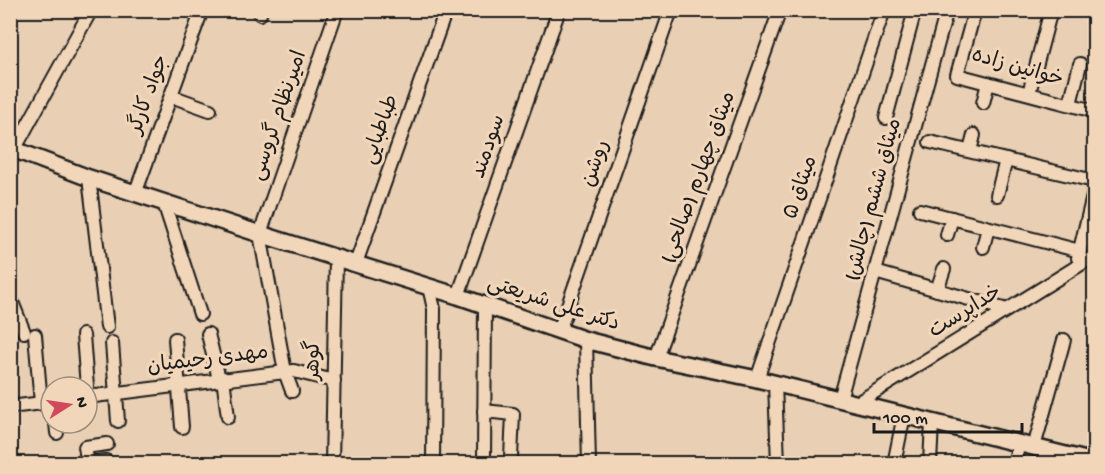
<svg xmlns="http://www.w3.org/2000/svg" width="1105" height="474" font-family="'Gochi Hand','Playpen Sans Arabic',sans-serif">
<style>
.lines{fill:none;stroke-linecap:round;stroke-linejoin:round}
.minor-casing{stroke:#1c1c1c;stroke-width:16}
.major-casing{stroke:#1c1c1c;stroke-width:20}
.minor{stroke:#f2d6b9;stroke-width:12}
.major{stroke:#f2d6b9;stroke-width:15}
.labels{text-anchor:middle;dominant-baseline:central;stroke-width:6;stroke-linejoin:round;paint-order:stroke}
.street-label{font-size:21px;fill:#1c1c1c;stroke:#f2d6b9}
</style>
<rect width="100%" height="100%" fill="#e9cfb3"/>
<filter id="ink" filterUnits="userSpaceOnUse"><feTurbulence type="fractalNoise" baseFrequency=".0167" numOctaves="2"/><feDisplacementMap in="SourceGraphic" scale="12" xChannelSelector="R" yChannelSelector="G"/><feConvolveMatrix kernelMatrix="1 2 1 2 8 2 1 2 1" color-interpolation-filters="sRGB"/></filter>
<g filter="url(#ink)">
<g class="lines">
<defs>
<g id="minor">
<polyline points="975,10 957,75 1094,111"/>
<polyline points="260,14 261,10"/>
<polyline points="1029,93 1051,10"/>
<polyline points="171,96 210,110"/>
<polyline points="983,103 988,83"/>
<polyline points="1070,104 1080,64"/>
<polyline points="886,118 915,10"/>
<polyline points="930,142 1094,181"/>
<polyline points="14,150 91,10"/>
<polyline points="970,151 974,135"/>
<polyline points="89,178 107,327"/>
<polyline points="135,194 202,10"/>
<polyline points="997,195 1006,160"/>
<polyline points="164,203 200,314"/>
<polyline points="920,210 1080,251"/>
<polyline points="947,235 952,218"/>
<polyline points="983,247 988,228"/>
<polyline points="1078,258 1094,192"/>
<polyline points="356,263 446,10"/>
<polyline points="875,272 1007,310"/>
<polyline points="429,287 434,309 433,464"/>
<polyline points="937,290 944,269"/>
<polyline points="458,296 559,10"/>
<polyline points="10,297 24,332"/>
<polyline points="559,331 671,10"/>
<polyline points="208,334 219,379"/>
<polyline points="35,335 41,403"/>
<polyline points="83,335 87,387"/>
<polyline points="175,339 182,427"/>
<polyline points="586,340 589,464"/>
<polyline points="112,343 118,421"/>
<polyline points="656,358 780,10"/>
<polyline points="223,378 228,417"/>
<polyline points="757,379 884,10"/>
<polyline points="775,383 778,464"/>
<polyline points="292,391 285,372 260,234 337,10"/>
<polyline points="87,397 285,372 294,371 334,381"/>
<polyline points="840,399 947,10"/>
<polyline points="857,403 1094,256"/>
<polyline points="10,407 51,402"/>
<polyline points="484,411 513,414 511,457"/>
<polyline points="56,423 57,433"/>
<polyline points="1034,447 1064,340"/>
<polyline points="484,461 485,306"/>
<polyline points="88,463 106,461"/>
<polyline points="88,464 85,447 107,444"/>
<polyline points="332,464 336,258"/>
<polyline points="894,464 904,415"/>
<polyline points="930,464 932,422"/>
<polyline points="1014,464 1019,443"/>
</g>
<polyline id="major" points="10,148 89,178 260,234 458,296 586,340 656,358 757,379 1094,462"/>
</defs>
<!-- minor casing -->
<use href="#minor" class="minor-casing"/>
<!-- major casing -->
<use href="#major" class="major-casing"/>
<!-- minor -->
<use href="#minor" class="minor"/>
<!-- major -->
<use href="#major" class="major"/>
</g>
</g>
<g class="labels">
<!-- street labels -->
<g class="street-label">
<text transform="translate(1017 69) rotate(16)">خوانین زاده</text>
<text transform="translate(150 95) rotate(-70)">جواد کارگر</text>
<text transform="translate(280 116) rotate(-71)">امیرنظام گروسی</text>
<text transform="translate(382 130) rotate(-70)">طباطبایی</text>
<text transform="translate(490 147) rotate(-71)">سودمند</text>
<text transform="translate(597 164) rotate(-71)">روشن</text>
<text transform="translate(700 178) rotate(-70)">میثاق چهارم (صالحی)</text>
<text transform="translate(802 188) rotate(-71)">میثاق ۵</text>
<text transform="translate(875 200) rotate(-75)">میثاق ششم (چالش)</text>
<text transform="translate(553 305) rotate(18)">دکتر علی شریعتی</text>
<text transform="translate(966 313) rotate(-32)">خداپرست</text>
<text transform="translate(315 360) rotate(-89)">گوهر</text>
<text transform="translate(208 361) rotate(-7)">مهدی رحیمیان</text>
</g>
</g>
<!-- margin -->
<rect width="1105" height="474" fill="none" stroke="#f2d6b9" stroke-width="36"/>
<rect x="18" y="18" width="1069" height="438" fill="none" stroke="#1c1c1c" stroke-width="2" filter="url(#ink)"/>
<!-- north arrow -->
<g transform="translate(69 405) rotate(78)"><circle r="28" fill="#f2d6b9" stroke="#9c8c7a" stroke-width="1.5"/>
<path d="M0-4.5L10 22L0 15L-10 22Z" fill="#d1495b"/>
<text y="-9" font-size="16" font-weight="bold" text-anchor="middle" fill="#1c1c1c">N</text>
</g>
<!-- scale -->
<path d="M874 423v9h148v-9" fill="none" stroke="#1c1c1c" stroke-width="3"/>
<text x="883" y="423" font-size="18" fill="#1c1c1c" stroke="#f2d6b9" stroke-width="4.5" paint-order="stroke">100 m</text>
</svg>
